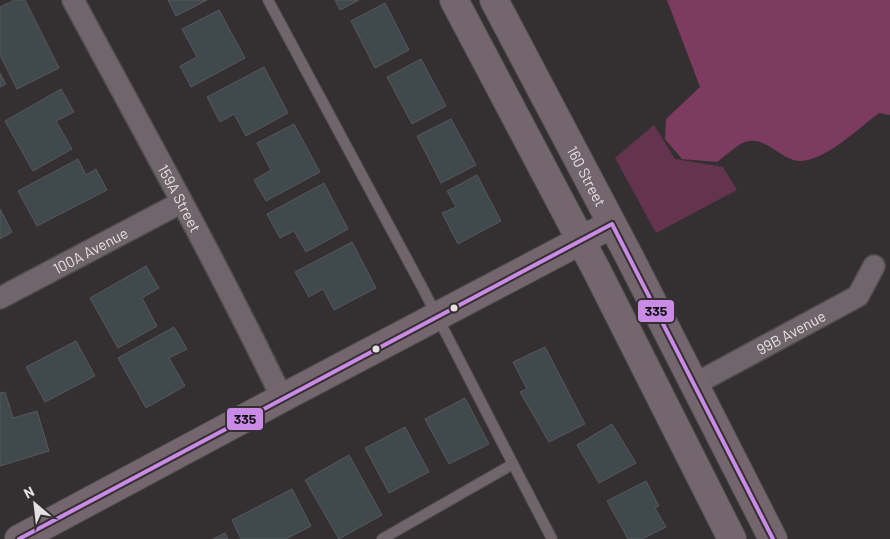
<svg xmlns="http://www.w3.org/2000/svg" width="890" height="539" font-family="Barlow,sans-serif">
<style>
.green{fill:#64334e}
.forest{fill:#7c3b5f}
.building{fill:#404a4e;stroke:#585759}
.lines{fill:none;stroke-linecap:round;stroke-linejoin:round}
.lane-casing{stroke:#4f4d4e;stroke-width:12}
.street-casing{stroke:#4f4d4e;stroke-width:24}
.secondary-casing{stroke:#4f4d4e;stroke-width:30}
.lane{stroke:#70656a;stroke-width:10}
.street{stroke:#70656a;stroke-width:21}
.secondary{stroke:#73676d;stroke-width:28}
.bus-1-casing{stroke:#352f32;stroke-width:8}
.bus-1{stroke:#ca8be6;stroke-width:4}
.bus-dot{fill:#e5e1e3;stroke:#352f32;stroke-width:2}
.labels{text-anchor:middle;dominant-baseline:central;stroke-width:5;stroke-linejoin:round;paint-order:stroke}
.street-label{font-size:15px;fill:#e5e1e3;stroke:#352f32}
.line-badge{stroke:#352f32;stroke-width:2}
.pale-badge-label{font-size:14px;text-anchor:middle;font-weight:bold;fill:#111}
</style>
<rect width="100%" height="100%" fill="#343032"/>
<!-- green -->
<polygon class="green" points="654,125 675,159 723,167 737,190 656,233 615,158"/>
<!-- forest -->
<path class="forest" d="M 667,0 L 890,0 L 890,115 L 879,113 C 859,128 827,159 802,161 C 781,162 767,135 745,142 C 738,144 724,157 717,162 L 682,159 L 665,139 L 666,119 L 700,87 Z"/>
<!-- building -->
<g class="building">
<polygon points="15,0 25,0 59,68 17,89 0,55 0,7"/>
<polygon points="168,0 207,0 176,16"/>
<polygon points="335,0 359,0 340,10"/>
<polygon points="385,3 409,50 375,68 351,21"/>
<polygon points="219,10 245,58 191,87 180,66 197,57 182,29"/>
<polygon points="421,59 446,106 412,124 387,77"/>
<polygon points="264,67 288,113 246,136 234,114 220,122 207,97"/>
<polygon points="0,73 6,84 0,87"/>
<polygon points="61,89 74,112 56,121 72,149 33,171 5,121"/>
<polygon points="451,119 476,165 441,183 417,136"/>
<polygon points="294,124 320,172 266,201 254,180 271,170 257,143"/>
<polygon points="78,159 86,175 96,169 107,190 37,226 18,191"/>
<polygon points="477,175 501,221 458,244 442,213 456,207 447,191"/>
<polygon points="324,183 348,229 306,252 294,231 280,238 267,214"/>
<polygon points="0,209 12,232 0,239"/>
<polygon points="352,242 376,288 334,310 323,289 309,297 295,272"/>
<polygon points="146,266 159,288 142,298 157,326 118,348 90,298"/>
<polygon points="174,327 187,349 169,358 185,386 146,408 118,358"/>
<polygon points="76,341 95,376 45,402 26,367"/>
<polygon points="545,347 585,424 549,442 520,392 527,389 513,362"/>
<polygon points="5,392 13,418 37,411 49,451 0,466 0,393"/>
<polygon points="465,398 489,444 449,464 425,419"/>
<polygon points="612,424 636,463 599,483 577,445"/>
<polygon points="405,427 429,472 389,493 365,448"/>
<polygon points="349,455 382,515 339,539 305,480"/>
<polygon points="646,481 659,506 655,508 666,527 642,539 628,539 607,501"/>
<polygon points="292,489 311,526 286,539 241,539 232,520"/>
<polygon points="225,533 228,539 213,539"/>
</g>
<g class="lines">
<defs>
<g id="lane">
<polyline points="268,0 422,287 513,464 382,539"/>
<polyline points="513,464 552,539"/>
</g>
<g id="street">
<path id="s1" d="M 73,0 C 144,132 217,263 282,398"/>
<path id="s2" d="M 0,298 L 182,202"/>
<path id="s3" d="M 695,384 L 858,296 L 874,266"/>
</g>
<g id="secondary">
<polyline points="454,0 597,271 732,539"/>
<path id="s4" d="M 494,0 L 629,256 L 773,539"/>
<polyline points="19,539 282,398 612,224"/>
</g>
</defs>
<!-- lane casing -->
<use href="#lane" class="lane-casing"/>
<!-- street casing -->
<use href="#street" class="street-casing"/>
<!-- secondary casing -->
<use href="#secondary" class="secondary-casing"/>
<!-- lane -->
<use href="#lane" class="lane"/>
<!-- street -->
<use href="#street" class="street"/>
<!-- secondary -->
<use href="#secondary" class="secondary"/>
<defs>
<polyline id="bus-1" points="19,539 612,224 773,539"/>
</defs>
<!-- bus-1 casing -->
<use href="#bus-1" class="bus-1-casing"/>
<!-- bus-1 -->
<use href="#bus-1" class="bus-1"/>
</g>
<!-- markers -->
<g class="bus-dot">
<circle cx="454" cy="308" r="4.5"/>
<circle cx="376" cy="349" r="4.5"/>
</g>
<g class="labels">
<!-- street labels -->
<g class="street-label">
<text stroke="none"><textPath href="#s4" startOffset="199">160 Street</textPath></text>
<text stroke="none"><textPath href="#s1" startOffset="225">159A Street</textPath></text>
<text stroke="none"><textPath href="#s2" startOffset="102">100A Avenue</textPath></text>
<text stroke="none"><textPath href="#s3" startOffset="109">99B Avenue</textPath></text>
</g>
</g>
<g class="line-badge">
<rect x="637" y="299" width="38" height="24" rx="5" fill="#ca8be6"/>
<rect x="226" y="407" width="38" height="24" rx="5" fill="#ca8be6"/>
</g>
<g class="pale-badge-label">
<text x="656" y="316">335</text>
<text x="245" y="424">335</text>
</g>
<!-- north arrow -->
<g transform="translate(35 504) rotate(332)" stroke="#352f32" stroke-width="4" paint-order="stroke">
<path d="M0-4L9 19L0 12L-9 19Z" fill="#e5e1e3"/>
<text y="-8" font-size="14" font-weight="bold" text-anchor="middle" fill="#e5e1e3">N</text>
</g>
</svg>
